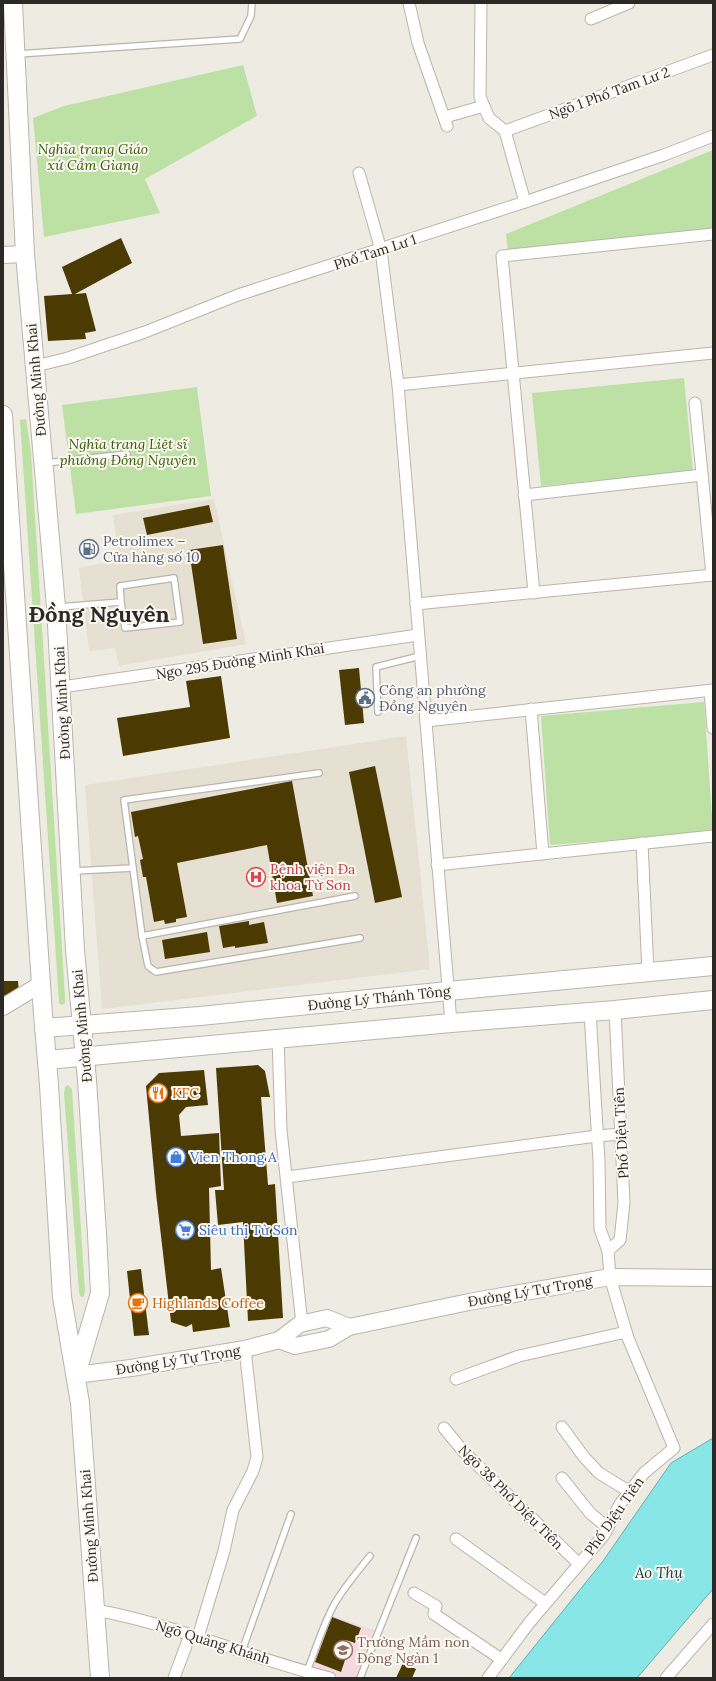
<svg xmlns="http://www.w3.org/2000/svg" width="716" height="1681" font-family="Lora,serif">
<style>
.built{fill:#e5e0d2}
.education{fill:#f4dadf}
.green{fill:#bde1a5}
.water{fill:#88e6e7;stroke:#6cadad}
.building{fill:#4c3a03}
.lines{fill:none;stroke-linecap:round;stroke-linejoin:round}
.lane-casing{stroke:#b8b5ad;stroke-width:8}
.street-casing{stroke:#b8b5ad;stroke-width:13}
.secondary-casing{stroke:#b8b5ad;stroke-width:18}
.primary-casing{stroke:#b8b5ad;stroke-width:20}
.lane{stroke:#fff;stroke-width:5.5}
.street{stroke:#fff;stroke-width:11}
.secondary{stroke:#fff;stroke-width:16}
.primary{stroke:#fff;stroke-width:18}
.labels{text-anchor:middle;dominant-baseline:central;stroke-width:4;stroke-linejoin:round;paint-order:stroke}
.street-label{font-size:14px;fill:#2a2926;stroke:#fcf8f1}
.park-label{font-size:14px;font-style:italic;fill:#325c03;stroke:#fcf8f1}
.service-label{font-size:14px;fill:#4e5e75;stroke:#fcf8f1;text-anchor:start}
.health-label{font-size:14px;fill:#be3a42;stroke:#fcf8f1;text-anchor:start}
.food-label{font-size:14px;fill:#c56008;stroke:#fcf8f1;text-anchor:start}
.shop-label{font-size:14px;fill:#366cbe;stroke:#fcf8f1;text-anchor:start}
.education-label{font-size:14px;fill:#785e54;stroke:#fcf8f1;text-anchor:start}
.water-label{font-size:15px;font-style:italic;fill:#154242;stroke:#fcf8f1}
.town-label{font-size:22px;font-weight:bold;fill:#2a2926;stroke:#fcf8f1}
</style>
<rect width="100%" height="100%" fill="#eeebe3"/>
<!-- built -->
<g class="built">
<polygon points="214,499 246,644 119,666 115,648 89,651 79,568 119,560 113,515"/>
<polygon points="406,736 430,969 102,1009 85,785"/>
</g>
<!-- education -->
<polygon class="education" points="331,1615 376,1631 357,1678 343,1678 310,1669"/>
<!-- green -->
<g class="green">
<polygon points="243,65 257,116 145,179 160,213 44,237 33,118 64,106"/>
<polygon points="713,150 713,229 508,250 506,234"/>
<polygon points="684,378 693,471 541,486 532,393"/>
<polygon points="197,387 211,496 76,514 62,405"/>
<polygon points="26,419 31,452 65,997 65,1003 62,1005 59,1003 20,420"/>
<polygon points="704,702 713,832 550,845 541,716"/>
<polygon points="68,1085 72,1089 85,1291 84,1296 82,1297 80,1296 79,1292 64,1093 65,1087"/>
</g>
<!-- water -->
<polygon class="water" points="713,1438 713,1589 637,1678 509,1678 603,1561 671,1463"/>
<!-- building -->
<g class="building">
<polygon points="121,238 132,263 75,294 86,293 96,331 85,333 86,339 48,341 44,296 72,294 62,267"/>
<polygon points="209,505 213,522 147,535 143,518"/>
<polygon points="223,545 237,639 203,644 189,550"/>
<polygon points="359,668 364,723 345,725 339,670"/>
<polygon points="221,676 230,738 123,756 117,718 190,707 186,681"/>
<polygon points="375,766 402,897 375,903 349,772"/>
<polygon points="292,781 313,896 277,903 267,845 177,863 187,917 176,919 176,922 165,924 164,920 154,922 146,877 143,877 140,860 143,859 138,836 135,837 131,812"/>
<polygon points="249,921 249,925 264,922 268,943 235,948 235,946 223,948 219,926"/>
<polygon points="207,932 210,952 165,959 162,940"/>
<polygon points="3,981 18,981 19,993 3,1001"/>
<polygon points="258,1065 265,1071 270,1097 261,1097 268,1185 275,1184 283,1318 248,1321 243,1222 218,1225 215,1190 224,1190 216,1068"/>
<polygon points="204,1070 208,1105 186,1107 179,1115 181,1136 219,1133 221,1186 209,1188 211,1270 221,1268 230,1327 193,1332 192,1324 186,1327 171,1322 156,1193 146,1086 159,1073"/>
<polygon points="141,1269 149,1335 134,1336 127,1271"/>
<polygon points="332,1617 361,1628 355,1643 346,1640 342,1652 347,1654 341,1672 315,1662"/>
<polygon points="403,1663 416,1669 412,1678 396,1678"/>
</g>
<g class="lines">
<defs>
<g id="lane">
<polyline points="18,54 240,39 251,16 252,3"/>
<polyline points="46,463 127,454"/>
<polyline points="59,607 121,602 125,628 180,622 174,578 120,586 121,602"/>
<polyline points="378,712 376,667 420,656"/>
<polyline points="133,868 142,936 148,966 156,972 360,938"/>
<polyline points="74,871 133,868 124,800 319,773"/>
<polyline points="142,936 355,896"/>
<polyline points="242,1651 291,1514"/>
<path d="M 307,1671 C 316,1649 323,1624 335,1603 C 345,1586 358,1571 370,1556"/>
<polyline points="360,1678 416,1538"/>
</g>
<g id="street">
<polyline points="409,3 418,43 447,126"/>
<polyline points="481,3 480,97 489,118 505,131 525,202"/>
<polyline points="591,19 629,3"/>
<polyline points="445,117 484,106"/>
<polyline points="505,131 713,55"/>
<polyline points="359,173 381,250 398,385 451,1023"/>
<polyline points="36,366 68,358 145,332 238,295 525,202 664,155 713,136"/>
<polyline points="398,385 713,353"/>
<polyline points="695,403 712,575"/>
<polyline points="524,495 702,475"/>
<polyline points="534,593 502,256 713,234"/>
<polyline points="416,604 713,575"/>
<polyline points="62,687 418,635"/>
<polyline points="710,691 713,728"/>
<polyline points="531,709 543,854"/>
<polyline points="426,721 713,690"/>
<polyline points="642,843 648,972"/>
<polyline points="437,865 713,836"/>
<polyline points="278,1038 281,1130 302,1324"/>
<polyline points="287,1177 597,1136 621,1134"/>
<polyline points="608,1251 620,1240 624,1203 615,1010"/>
<polyline points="456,1379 519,1356 626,1332"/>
<polyline points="562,1427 584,1457 599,1473 630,1492"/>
<polyline points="444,1428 463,1451 579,1564"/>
<polyline points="562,1478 590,1513 608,1528"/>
<polyline points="456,1539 545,1603"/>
<polyline points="414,1593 436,1606 434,1614 501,1659"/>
<path d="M 96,1610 C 176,1625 251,1658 330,1678"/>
<polyline points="198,1637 224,1551 233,1510 253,1471 257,1457 245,1349"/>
<polyline points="174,1678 190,1635"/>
<polyline points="488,1678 529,1623 604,1535 620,1504 644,1473 674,1448 628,1338 610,1277 608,1251 600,1229 599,1161 590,1012"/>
<polyline points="666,1678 713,1624"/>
</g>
<g id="secondary">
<polyline points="3,255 25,254"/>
<polyline points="3,1007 41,984"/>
<polyline points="279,1340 295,1346 329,1339 349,1327 469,1302 610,1277 713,1278"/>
<polyline points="76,1375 131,1368 245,1349 279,1340 300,1324 327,1318 349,1327"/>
</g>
<g id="primary">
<polyline points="13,3 25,254 56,607 75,950 87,1080 97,1234 100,1293 76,1375"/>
<polyline points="3,415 43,1014 49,1085 62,1297 80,1403 100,1678"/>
<polyline points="44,1028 200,1016 448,991 713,966"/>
<polyline points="47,1060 451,1023 615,1010 713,1000"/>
</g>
</defs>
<!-- lane casing -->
<use href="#lane" class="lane-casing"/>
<!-- street casing -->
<use href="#street" class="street-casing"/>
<!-- secondary casing -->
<use href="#secondary" class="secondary-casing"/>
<!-- primary casing -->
<use href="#primary" class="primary-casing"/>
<!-- lane -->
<use href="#lane" class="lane"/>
<!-- street -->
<use href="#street" class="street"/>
<!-- secondary -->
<use href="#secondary" class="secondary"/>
<!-- primary -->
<use href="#primary" class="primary"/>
</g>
<!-- icons -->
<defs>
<symbol id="fuel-ring" viewBox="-11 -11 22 22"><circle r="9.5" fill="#fcf8f1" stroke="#5c6f8a" stroke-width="1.5"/><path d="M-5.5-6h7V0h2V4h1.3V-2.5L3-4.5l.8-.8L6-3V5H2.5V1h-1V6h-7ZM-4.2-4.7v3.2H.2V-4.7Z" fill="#5c6f8a"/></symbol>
<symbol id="civic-ring" viewBox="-11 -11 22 22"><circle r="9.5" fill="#fcf8f1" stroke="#5c6f8a" stroke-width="1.5"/><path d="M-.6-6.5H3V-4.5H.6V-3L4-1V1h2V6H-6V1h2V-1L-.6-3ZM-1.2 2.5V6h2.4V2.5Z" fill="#5c6f8a"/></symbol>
<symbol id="hospital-ring" viewBox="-11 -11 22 22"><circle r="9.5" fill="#fcf8f1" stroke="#e0444e" stroke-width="1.5"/><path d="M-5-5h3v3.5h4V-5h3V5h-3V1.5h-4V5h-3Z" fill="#e0444e"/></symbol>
<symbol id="restaurant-ring" viewBox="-11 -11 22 22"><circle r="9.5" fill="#fcf8f1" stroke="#e8710a" stroke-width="1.5"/><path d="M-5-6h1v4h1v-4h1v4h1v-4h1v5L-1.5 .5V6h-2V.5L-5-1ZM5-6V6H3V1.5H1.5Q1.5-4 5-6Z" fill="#e8710a"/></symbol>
<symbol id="shop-ring" viewBox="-11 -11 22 22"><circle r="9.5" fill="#fcf8f1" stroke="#3f7fe0" stroke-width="1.5"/><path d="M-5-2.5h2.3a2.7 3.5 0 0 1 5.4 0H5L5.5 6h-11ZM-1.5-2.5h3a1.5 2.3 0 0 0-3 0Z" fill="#3f7fe0"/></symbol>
<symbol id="supermarket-ring" viewBox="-11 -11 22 22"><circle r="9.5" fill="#fcf8f1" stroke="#3f7fe0" stroke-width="1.5"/><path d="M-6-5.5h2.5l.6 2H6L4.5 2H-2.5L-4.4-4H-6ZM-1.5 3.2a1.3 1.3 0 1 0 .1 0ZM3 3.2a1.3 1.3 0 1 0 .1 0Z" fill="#3f7fe0"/></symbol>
<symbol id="cafe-ring" viewBox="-11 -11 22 22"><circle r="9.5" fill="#fcf8f1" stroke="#e8710a" stroke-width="1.5"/><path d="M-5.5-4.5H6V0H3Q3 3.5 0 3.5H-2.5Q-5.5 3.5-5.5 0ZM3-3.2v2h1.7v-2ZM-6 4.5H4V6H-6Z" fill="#e8710a"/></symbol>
<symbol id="school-ring" viewBox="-11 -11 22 22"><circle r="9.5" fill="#fcf8f1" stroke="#8d6e63" stroke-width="1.5"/><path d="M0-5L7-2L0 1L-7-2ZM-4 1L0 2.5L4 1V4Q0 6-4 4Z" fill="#8d6e63"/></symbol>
</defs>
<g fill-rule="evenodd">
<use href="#fuel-ring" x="78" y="538" width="22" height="22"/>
<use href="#civic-ring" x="354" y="687" width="22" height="22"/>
<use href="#hospital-ring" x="245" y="866" width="22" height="22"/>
<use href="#restaurant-ring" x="147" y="1082" width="22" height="22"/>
<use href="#shop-ring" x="165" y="1146" width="22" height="22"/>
<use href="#supermarket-ring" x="174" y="1219" width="22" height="22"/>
<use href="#cafe-ring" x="127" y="1292" width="22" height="22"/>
<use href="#school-ring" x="332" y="1639" width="22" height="22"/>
</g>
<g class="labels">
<!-- street labels -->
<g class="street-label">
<text transform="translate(609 93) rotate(-20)">Ngõ 1 Phố Tam Lư 2</text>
<text transform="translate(375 252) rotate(-18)">Phố Tam Lư 1</text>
<text transform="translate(36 380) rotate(-95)">Đường Minh Khai</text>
<text transform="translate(240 661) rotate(-9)">Ngo 295 Đường Minh Khai</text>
<text transform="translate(62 703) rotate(-93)">Đường Minh Khai</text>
<text transform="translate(379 998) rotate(-6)">Đường Lý Thánh Tông</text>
<text transform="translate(82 1026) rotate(-95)">Đường Minh Khai</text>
<text transform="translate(621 1133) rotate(-93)">Phố Diệu Tiên</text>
<text transform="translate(530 1291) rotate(-10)">Đường Lý Tự Trọng</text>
<text transform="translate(178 1360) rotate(-9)">Đường Lý Tự Trọng</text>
<text transform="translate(511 1497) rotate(45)">Ngõ 38 Phố Diệu Tiên</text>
<text transform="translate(614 1516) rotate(-55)">Phố Diệu Tiên</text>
<text transform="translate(89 1526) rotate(-94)">Đường Minh Khai</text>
<text transform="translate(213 1642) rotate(17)">Ngõ Quảng Khánh</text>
</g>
<!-- park labels -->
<g class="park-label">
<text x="93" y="149">Nghĩa trang Giáo<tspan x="93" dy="16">xứ Cẩm Giang</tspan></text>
<text x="128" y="444">Nghĩa trang Liệt sĩ<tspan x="128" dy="16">phường Đồng Nguyên</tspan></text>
</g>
<!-- service labels -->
<g class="service-label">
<text x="103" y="541">Petrolimex –<tspan x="103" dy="16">Cửa hàng số 10</tspan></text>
<text x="379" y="690">Công an phường<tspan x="379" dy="16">Đồng Nguyên</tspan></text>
</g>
<!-- health labels -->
<g class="health-label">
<text x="270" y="869">Bệnh viện Đa<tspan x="270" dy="16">khoa Từ Sơn</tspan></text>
</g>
<!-- food labels -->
<g class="food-label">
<text x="172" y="1093">KFC</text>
<text x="152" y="1303">Highlands Coffee</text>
</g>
<!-- shop labels -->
<g class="shop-label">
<text x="190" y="1157">Vien Thong A</text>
<text x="199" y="1230">Siêu thị Từ Sơn</text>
</g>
<!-- education labels -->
<g class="education-label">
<text x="357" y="1642">Trường Mầm non<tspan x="357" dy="16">Đông Ngàn 1</tspan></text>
</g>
<!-- water labels -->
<g class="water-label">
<text x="659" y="1572">Ao Thụ</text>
</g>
<!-- town labels -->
<g class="town-label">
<text x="99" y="614">Đồng Nguyên</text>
</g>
</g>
<!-- border -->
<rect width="716" height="1681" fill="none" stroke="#2a2926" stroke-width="8"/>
</svg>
